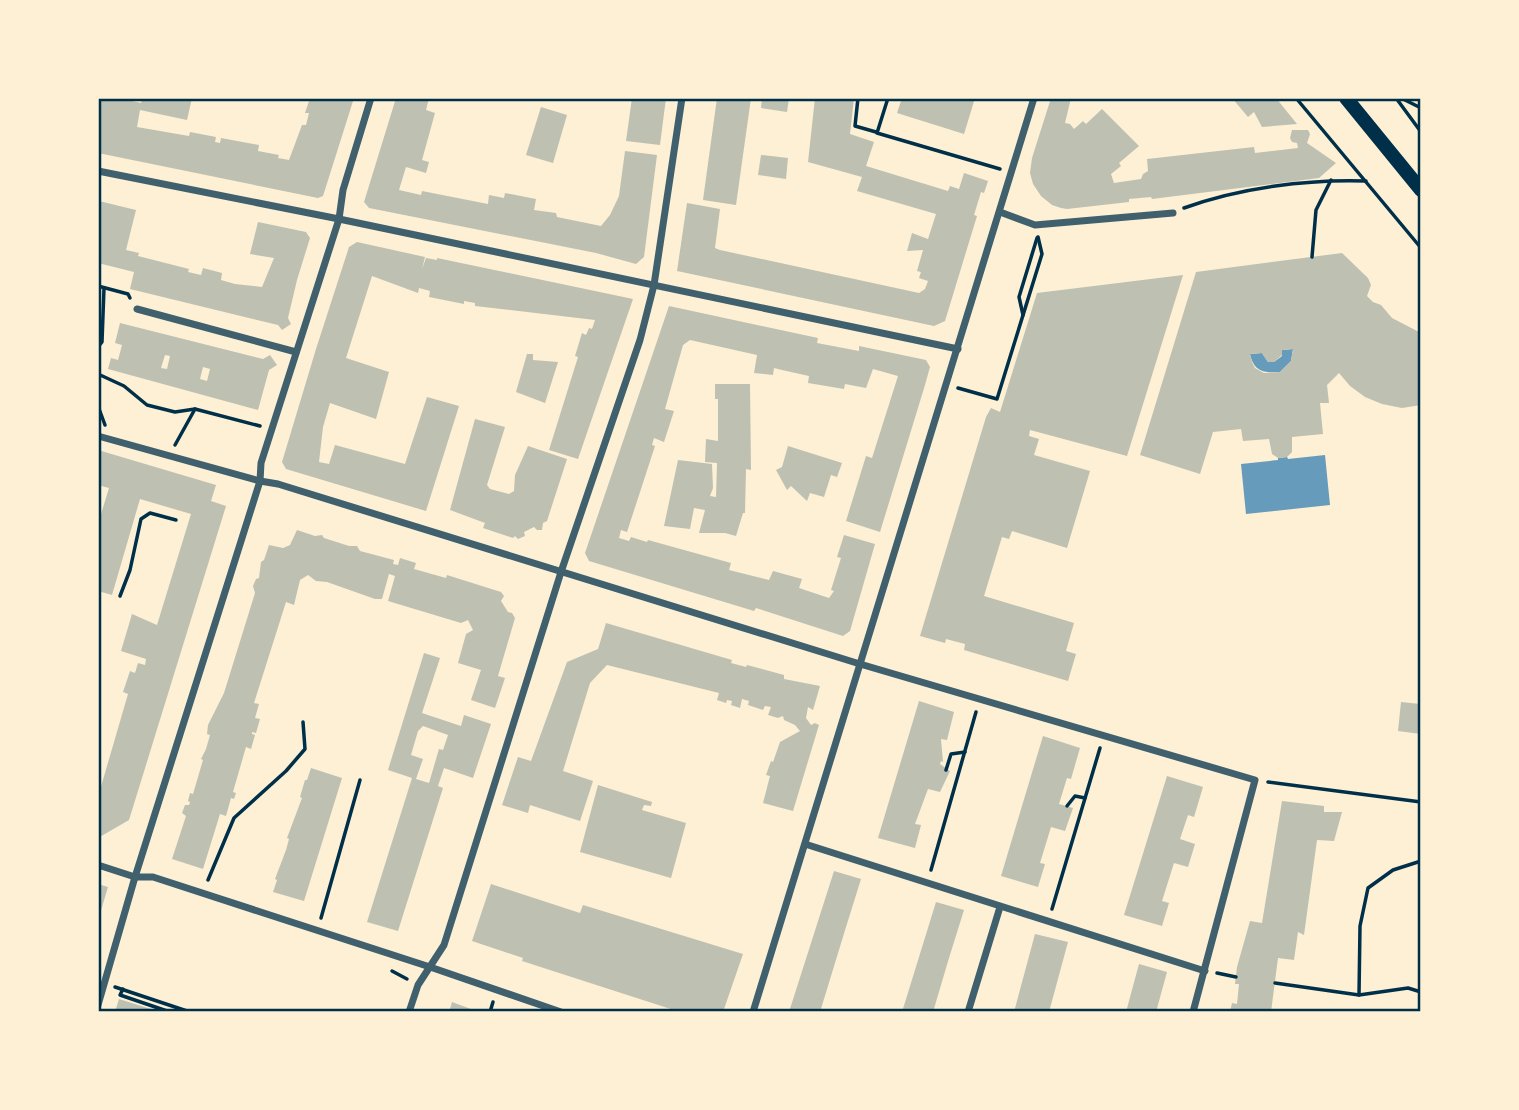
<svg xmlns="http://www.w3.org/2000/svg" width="1519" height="1110" font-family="'PT Sans Narrow',sans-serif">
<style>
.water{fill:#669bbc}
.building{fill:#bec0b2;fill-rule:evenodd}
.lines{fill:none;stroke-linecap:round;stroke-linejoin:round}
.path{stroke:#003049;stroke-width:3.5}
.minor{stroke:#3f606c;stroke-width:7}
.secondary{stroke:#003049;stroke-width:14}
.neatline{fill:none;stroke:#003049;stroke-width:2.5}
</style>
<rect width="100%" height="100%" fill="#fdf0d5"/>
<!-- water -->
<g class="water">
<path d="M 1293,349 L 1291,361 L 1280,372 C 1264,373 1254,372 1250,354 L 1262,353 L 1268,362 L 1274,362 L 1282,356 L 1282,350 Z"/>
<polygon points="1325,455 1330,505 1246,514 1241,464 1278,460 1278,458 1287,457 1288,459"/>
</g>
<!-- building -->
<g class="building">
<polygon points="98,98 118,98 141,103 142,98 192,98 187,120 140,110 137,127 189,136 190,132 216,137 215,142 220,143 221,138 259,145 258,151 279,155 278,158 289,160 302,125 306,125 309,113 305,113 310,98 354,98 323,196 318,198 98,153"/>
<polygon points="396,98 429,98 426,110 435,113 422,160 429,162 426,173 406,167 399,190 421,195 422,191 488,204 489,195 504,198 505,193 536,199 534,210 556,213 557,217 601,226 610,215 619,196 625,151 657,155 644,257 636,264 596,253 369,208 364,202"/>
<polygon points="632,98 666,98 660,145 626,141"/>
<polygon points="717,98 751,98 736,205 703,200"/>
<polygon points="762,98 789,98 787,112 761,108"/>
<polygon points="815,98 854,98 850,134 874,142 866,166 948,191 950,186 959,189 964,173 988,181 984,193 981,192 974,215 977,216 945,321 934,326 677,271 687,203 720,209 715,248 720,250 919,293 925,289 928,281 919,278 921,272 917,271 923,250 907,251 912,233 928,239 936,214 857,191 862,177 808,162"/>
<polygon points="902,98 975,98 964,134 897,113"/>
<polygon points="1051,98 1071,98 1065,123 1070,124 1074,129 1083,121 1086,124 1102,109 1139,146 1119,163 1121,166 1111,174 1114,183 1141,179 1143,174 1148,171 1147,159 1254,147 1255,153 1298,148 1297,143 1292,142 1290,138 1292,130 1308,130 1310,134 1307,143 1336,163 1319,178 1152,199 1151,197 1129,199 1129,202 1067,209 1061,208 1052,205 1041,196 1033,184 1030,173 1032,158"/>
<polygon points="1232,98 1276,98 1297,124 1262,127 1254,112 1248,117"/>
<polygon points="541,107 567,115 553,163 526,155"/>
<polygon points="761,155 788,158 786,179 758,175"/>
<polygon points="99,201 136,210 126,250 139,253 138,256 189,269 188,272 201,275 203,268 222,273 221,280 235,284 262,287 274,258 250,254 258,222 306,232 310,238 297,280 288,318 291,324 282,330 278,325 130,289 134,272 98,263"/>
<polygon points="357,242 425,257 422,269 426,258 437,260 437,258 633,299 578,459 549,450 578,357 575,356 582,333 586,335 589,328 592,329 595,320 475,306 475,303 464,301 464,304 429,297 430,291 419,288 418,293 372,276 346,358 389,372 376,419 330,403 323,427 319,462 329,464 335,445 405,464 427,397 459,406 426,511 286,469 282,462 316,349 349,247"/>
<path d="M 1342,253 L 1368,278 L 1371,285 L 1367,296 L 1373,302 L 1381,305 L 1392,318 L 1421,333 L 1421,405 L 1402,408 L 1382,404 L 1365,397 L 1350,386 L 1339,373 L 1327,385 L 1329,403 L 1320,403 L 1323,434 L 1292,437 L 1292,452 L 1287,457 L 1278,458 L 1272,454 L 1269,439 L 1243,441 L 1241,429 L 1213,432 L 1200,474 L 1140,455 L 1196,272 ZM 1293,349 L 1291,361 L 1280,372 L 1264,373 L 1255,368 L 1252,362 L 1250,354 L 1262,353 L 1268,362 L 1274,362 L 1282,355 L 1282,350 Z"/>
<polygon points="1183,275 1127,456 1030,430 1029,436 1039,439 1034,455 1090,471 1067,548 1012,531 1009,539 1002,537 984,596 1074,623 1066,651 1076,654 1068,681 964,650 965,644 946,639 945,643 920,636 986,417 991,408 1000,412 1037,293"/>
<polygon points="669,306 818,338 817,343 859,351 859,346 926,360 930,367 925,385 880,532 846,521 866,456 872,458 898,376 873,369 866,388 845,384 844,389 808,383 809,376 782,370 774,368 773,375 754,373 757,355 690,340 683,345 665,409 674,411 664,442 654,438 652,445 655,446 627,532 621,530 619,538 629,541 631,537 647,542 648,540 731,563 729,570 769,580 773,571 802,579 799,588 829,598 834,591 831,590 841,558 837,557 844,535 875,544 850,631 843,636 756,608 754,611 589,561 585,553"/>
<path d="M 120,323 L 263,359 L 270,355 L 277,365 L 269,370 L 258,410 L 108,369 L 111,358 L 118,360 L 122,345 L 115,343 ZM 165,355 L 170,356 L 167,369 L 161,368 ZM 203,367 L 210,369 L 207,381 L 200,379 Z"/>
<polygon points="527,354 533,354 533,360 558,362 545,403 516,392"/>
<polygon points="715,384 750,384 751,470 746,469 745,513 743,513 736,536 725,533 699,533 705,510 694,508 690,529 664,526 678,460 712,464 713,488 710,496 716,497 717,463 705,462 706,439 718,441 718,399 715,399"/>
<polygon points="475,419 505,427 487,485 490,489 509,494 514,491 515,475 528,446 567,459 547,521 543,523 542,530 537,530 534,527 524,532 525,536 518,539 515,536 513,538 483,528 485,523 450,510"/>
<polygon points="788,446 842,463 837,477 831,475 824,497 810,493 807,501 791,486 787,490 776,470 782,467"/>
<polygon points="98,450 216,485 211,501 226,506 129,820 98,838 98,797 128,694 123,692 130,671 135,673 138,663 145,665 146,659 121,651 132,614 157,625 191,514 140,499 112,595 98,591 98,524 109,488 98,485"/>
<polygon points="297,530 315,536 322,535 324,538 349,546 357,546 360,551 394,560 393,564 398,565 400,558 416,563 414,569 446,578 447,575 501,592 504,596 501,601 508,612 512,613 515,618 498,676 505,678 495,708 471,700 481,670 458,663 466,634 473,630 468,620 461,623 388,601 395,576 389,574 382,599 375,599 327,582 316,581 308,575 300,580 294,605 286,602 254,703 259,704 255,718 260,719 256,733 252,732 252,734 255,735 251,749 246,747 233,792 236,793 234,799 231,798 226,816 220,814 203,869 172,859 186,816 182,813 185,805 189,805 190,802 188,801 190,793 193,794 203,760 201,759 206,749 210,735 207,734 208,725 224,693 255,593 253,586 256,579 259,578 261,562 264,560 269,545 283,548 290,545"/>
<polygon points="606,623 732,660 731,663 746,667 747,665 784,675 784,679 820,686 813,710 808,707 806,718 811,725 815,723 819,725 793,811 763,803 770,776 766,775 771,761 773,762 780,742 800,731 795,725 784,720 783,716 778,718 768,715 771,707 765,706 763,710 748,705 749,701 742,699 740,708 731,705 732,701 727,700 726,703 717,700 719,693 607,665 590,683 563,771 593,781 580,821 530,805 528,813 502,805 518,757 531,761 567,662 598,649"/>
<path d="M 424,653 L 440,658 L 422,713 L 461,726 L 464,715 L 491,724 L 473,778 L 444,768 L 438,786 L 443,788 L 398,931 L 367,922 L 412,778 L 388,770 ZM 423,726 L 448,735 L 443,750 L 439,749 L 429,783 L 416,779 L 423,759 L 411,755 L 418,731 Z"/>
<polygon points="919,701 954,712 947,740 941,739 943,762 941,761 940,764 950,771 940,792 928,789 915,824 921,825 915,848 878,838"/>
<polygon points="1401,702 1420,704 1421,734 1398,731"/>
<polygon points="1043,736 1080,748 1071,779 1067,778 1059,804 1073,808 1065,831 1051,827 1040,863 1045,864 1038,887 1001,876"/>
<polygon points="311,768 342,778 304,901 273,892 277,880 275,879 286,850 289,839 287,838 302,798 300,797 305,780 307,780"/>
<polygon points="1167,776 1203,787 1194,817 1188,815 1180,839 1195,844 1188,867 1174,863 1162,901 1169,903 1162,926 1124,915"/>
<polygon points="598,785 652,802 651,806 644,805 642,810 686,823 671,878 580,852"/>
<polygon points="1282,801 1324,806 1324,812 1342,812 1334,841 1317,840 1304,935 1298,932 1294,960 1278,958 1271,1012 1230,1012 1232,1003 1237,1004 1239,984 1235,984 1237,967 1250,921 1262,923"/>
<polygon points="834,871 861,879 846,927 820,1012 789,1012"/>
<polygon points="98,884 108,887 99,917 98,916"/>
<polygon points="491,884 580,913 583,905 743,954 723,1012 680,1012 522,961 523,958 472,941"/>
<polygon points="936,902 964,910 949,958 933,1012 902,1012"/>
<polygon points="1035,934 1068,942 1049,1012 1014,1012"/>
<polygon points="1139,964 1167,972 1156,1012 1126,1012"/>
<polygon points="119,999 157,1011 157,1012 115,1012"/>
<polygon points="452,1002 479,1012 449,1012"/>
</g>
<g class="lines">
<!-- path -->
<g class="path">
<polyline points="858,98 855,126 876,132"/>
<polyline points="888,98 877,133 1000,169"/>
<polyline points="1296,98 1421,248"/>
<polyline points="1396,98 1421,132"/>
<polyline points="1401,98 1421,108"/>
<path d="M 1184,208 C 1239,188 1307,179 1366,181"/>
<polyline points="1312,257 1316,210 1331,180"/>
<polyline points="98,286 128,294 130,298"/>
<polyline points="1023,315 1019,297 1037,238"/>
<polyline points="98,347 102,342 104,288"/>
<polyline points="98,374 124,386 147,405 175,412 195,409 260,426"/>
<polyline points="958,388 997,399 1042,254 1038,237"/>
<polyline points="98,406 105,425"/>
<polyline points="175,445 195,409"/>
<polyline points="120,596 130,570 141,519 150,513 176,520"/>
<polyline points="946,770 951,754 965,752"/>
<polyline points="1268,782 1421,802"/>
<polyline points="1067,806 1075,796 1085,798"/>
<polyline points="931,870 976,712"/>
<polyline points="208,880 234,818 286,771 305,749 303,722"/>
<polyline points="1052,909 1100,748"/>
<polyline points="321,918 360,780"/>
<polyline points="392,971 407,979"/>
<polyline points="1217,973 1236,977"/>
<polyline points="1275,983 1359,995 1408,988 1421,992"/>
<polyline points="115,987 190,1012"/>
<polyline points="123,989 120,995 170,1012"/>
<polyline points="1359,995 1360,926 1368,888 1393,870 1421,861"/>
<polyline points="490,1012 493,1002"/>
</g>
<!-- minor -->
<g class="minor">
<polyline points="98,171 339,219 958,349"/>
<polyline points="1000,212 1035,225 1173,213"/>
<polyline points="137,309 296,352"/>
<polyline points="98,436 260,481 278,484 860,664 1255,780 1193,1012"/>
<polyline points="805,844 1205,971"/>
<polyline points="98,865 135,877 153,877 430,967 561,1012"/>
<polyline points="98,1005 135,877 260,481 261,463 339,219 343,190 371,98"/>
<polyline points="409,1012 418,985 444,945 561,572 640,340 654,285 682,98"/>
<polyline points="753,1012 1034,98"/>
<polyline points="968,1012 1000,907"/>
</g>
<!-- secondary -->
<polyline class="secondary" points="1346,98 1421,190"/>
</g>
<!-- border -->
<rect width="1519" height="1110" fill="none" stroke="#fdf0d5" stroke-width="200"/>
<rect x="100" y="100" width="1319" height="910" class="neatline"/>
</svg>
